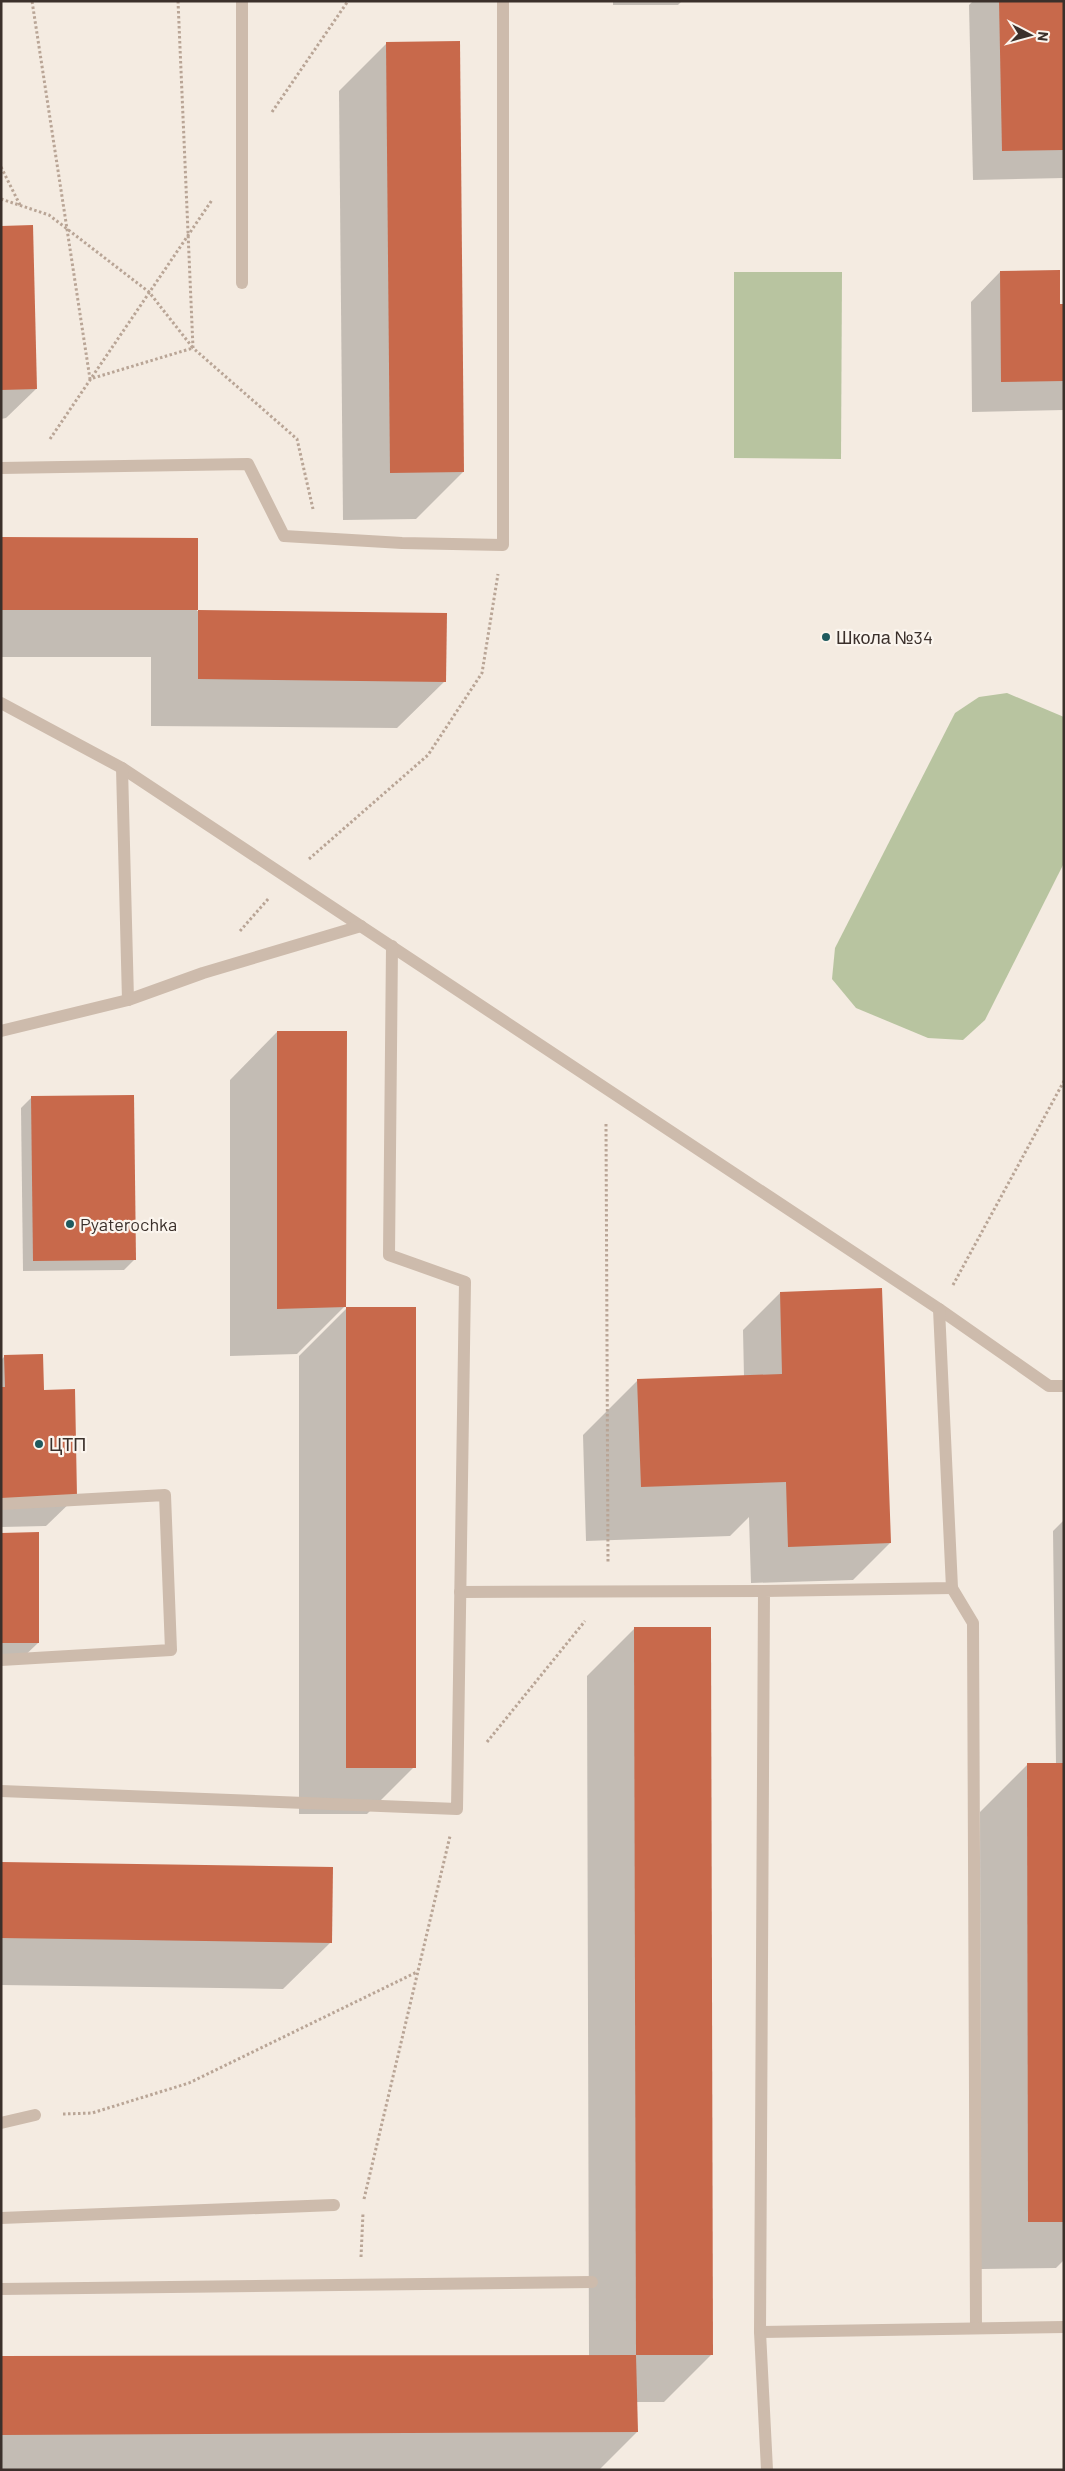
<svg xmlns="http://www.w3.org/2000/svg" width="1065" height="2471" font-family="Barlow,sans-serif">
<style>
.green{fill:#b8c4a0}
.shadow{fill:#0003}
.building{fill:#c8694b}
.lines{fill:none;stroke-linecap:round;stroke-linejoin:round}
.path{stroke:#b9a596;stroke-width:3;stroke-dasharray:2.5 2.5;stroke-linecap:butt}
.service{stroke:#cdbbac;stroke-width:12}
.poi-dot{fill:#1f5a5e;stroke:#fbf5ee;stroke-width:2}
.labels{text-anchor:middle;dominant-baseline:central;stroke-width:4.5;stroke-linejoin:round;paint-order:stroke}
.poi-label{font-size:18px;fill:#3b302b;stroke:#fbf5ee;text-anchor:start}
</style>
<rect width="100%" height="100%" fill="#f4ebe1"/>
<!-- green -->
<g class="green">
<polygon points="734,272 842,272 841,459 734,458"/>
<polygon points="1007,693 1064,717 1064,863 985,1020 963,1040 928,1038 856,1008 832,979 835,948 955,713 979,697"/>
</g>
<!-- shadow -->
<g class="shadow">
<polygon points="613,1 682,1 678,5 613,5"/>
<polygon points="973,1 1064,1 1064,178 973,180 969,5"/>
<polygon points="387,43 463,472 416,519 343,520 339,91"/>
<polygon points="1,227 36,389 6,418 1,419"/>
<polygon points="1000,272 1059,305 1064,305 1064,410 972,412 971,302"/>
<polygon points="1,539 197,539 197,611 446,614 445,681 397,728 151,726 151,657 1,657"/>
<polygon points="277,1032 344,1307 297,1354 230,1356 230,1080"/>
<polygon points="31,1098 134,1260 124,1270 23,1271 21,1108"/>
<polygon points="780,1293 890,1543 853,1580 751,1583 749,1517 730,1536 586,1541 583,1435 638,1380 744,1377 743,1330"/>
<polygon points="346,1309 414,1767 367,1814 299,1814 299,1356"/>
<polygon points="5,1356 42,1391 76,1497 46,1526 1,1527 1,1360"/>
<polygon points="1064,1520 1064,2260 1056,2268 981,2269 980,1812 1027,1765 1056,1765 1053,1531"/>
<polygon points="1,1534 38,1643 17,1663 1,1663"/>
<polygon points="635,1628 712,2354 664,2402 636,2402 637,2432 599,2470 1,2470 1,2357 589,2356 587,1676"/>
<polygon points="1,1863 331,1942 283,1989 1,1985"/>
</g>
<!-- building -->
<g class="building">
<polygon points="999,1 1064,1 1064,150 1002,151"/>
<polygon points="460,41 464,472 390,473 386,42"/>
<polygon points="33,225 37,389 1,390 1,226"/>
<polygon points="1060,270 1060,304 1064,304 1064,381 1001,382 1000,271"/>
<polygon points="1,537 198,538 198,610 1,610"/>
<polygon points="198,610 447,613 446,682 198,679"/>
<polygon points="277,1031 347,1031 346,1307 416,1307 416,1768 346,1768 346,1307 277,1309"/>
<polygon points="134,1095 136,1260 33,1261 31,1096"/>
<polygon points="882,1288 891,1543 788,1547 786,1482 641,1487 637,1379 782,1374 780,1292"/>
<polygon points="43,1354 44,1390 75,1389 77,1497 1,1499 1,1387 5,1387 4,1355"/>
<polygon points="39,1532 39,1643 1,1643 1,1533"/>
<polygon points="634,1627 711,1627 713,2355 636,2355"/>
<polygon points="1027,1763 1064,1763 1064,2222 1028,2222"/>
<polygon points="1,1862 333,1867 332,1943 1,1938"/>
<polygon points="636,2355 638,2432 1,2435 1,2356"/>
</g>
<g class="lines">
<!-- path -->
<g class="path">
<polyline points="178,1 193,348 297,439 313,509"/>
<polyline points="272,112 348,1"/>
<polyline points="1,167 20,205"/>
<polyline points="1,199 49,215 149,292 193,348 90,379 32,1"/>
<polyline points="50,439 212,200"/>
<polyline points="309,859 428,755 482,673 498,574"/>
<polyline points="240,931 269,898"/>
<polyline points="606,1124 608,1562"/>
<polyline points="953,1285 1064,1081"/>
<polyline points="487,1742 585,1621"/>
<polyline points="63,2114 92,2113 189,2083 417,1972"/>
<polyline points="364,2199 450,1836"/>
<polyline points="361,2257 363,2213"/>
</g>
<!-- service -->
<g class="service">
<polyline points="242,283 242,1"/>
<polyline points="1,468 248,464 284,536 402,543 503,545 503,1"/>
<polyline points="1,703 122,768 939,1309 1049,1386 1064,1386"/>
<polyline points="122,768 128,1000"/>
<polyline points="1,1031 128,1000 203,973 361,926"/>
<polyline points="1,1504 165,1495 171,1650 1,1660"/>
<polyline points="952,1588 973,1623 976,2328"/>
<polyline points="460,1592 764,1591"/>
<polyline points="1,1791 457,1809 465,1282 389,1255 392,946"/>
<polyline points="1,2123 35,2115"/>
<polyline points="1,2218 334,2205"/>
<polyline points="1,2289 592,2282"/>
<polyline points="760,2332 1064,2327"/>
<polyline points="767,2470 760,2332 764,1591 952,1588 939,1309"/>
</g>
</g>
<!-- markers -->
<g class="poi-dot">
<circle cx="826" cy="637" r="5"/>
<circle cx="70" cy="1224" r="5"/>
<circle cx="39" cy="1444" r="5"/>
</g>
<g class="labels">
<!-- poi labels -->
<g class="poi-label">
<text x="836" y="637">Школа №34</text>
<text x="80" y="1224">Pyaterochka</text>
<text x="49" y="1444">ЦТП</text>
</g>
</g>
<!-- border -->
<rect width="1065" height="2471" fill="none" stroke="#3b302b" stroke-width="5"/>
<!-- north arrow -->
<g transform="translate(1030 35) rotate(96)" stroke="#fbf5ee" stroke-width="4" paint-order="stroke">
<path d="M0-4L9 19L0 12L-9 19Z" fill="#3b302b"/>
<text y="-8" font-size="14" font-weight="bold" text-anchor="middle" fill="#3b302b">N</text>
</g>
</svg>
